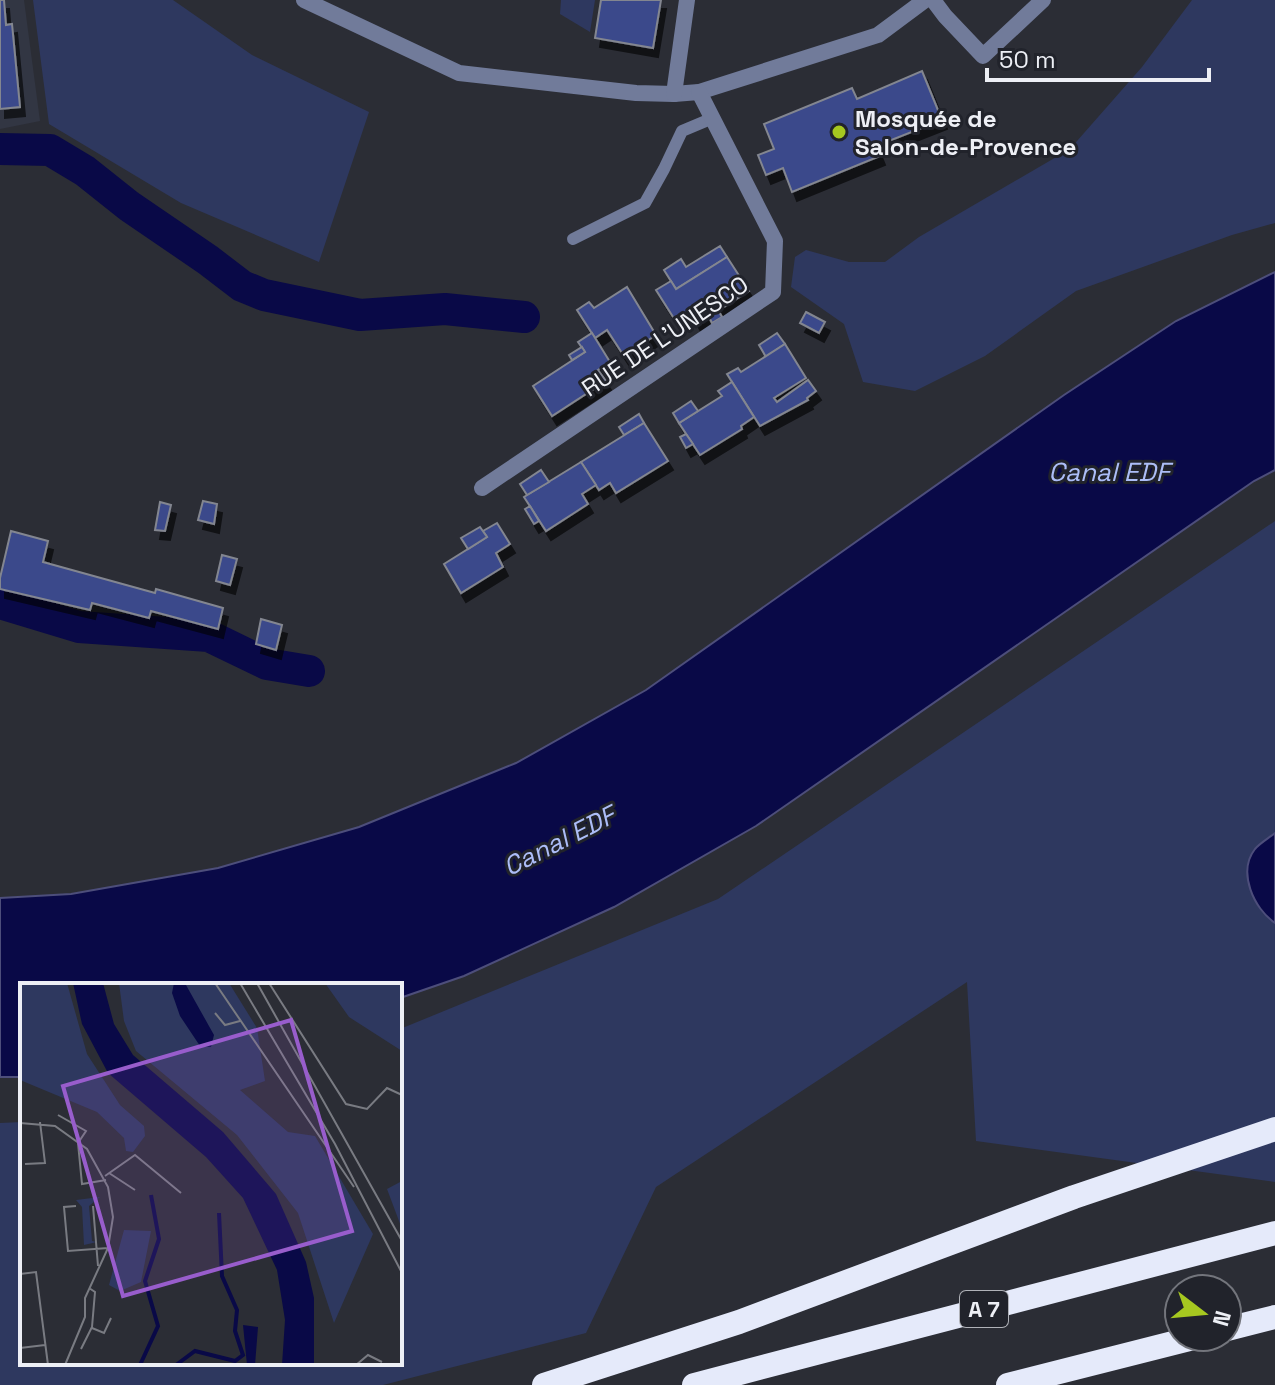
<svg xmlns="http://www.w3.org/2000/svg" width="1275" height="1385" font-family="'Space Grotesk',sans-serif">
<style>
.built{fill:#323643}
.green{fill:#2e385f}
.water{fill:#090947;stroke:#4d4e7b;stroke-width:2}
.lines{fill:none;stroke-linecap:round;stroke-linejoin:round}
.canal{stroke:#090947;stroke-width:32}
.building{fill:#3a498b;stroke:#838690;stroke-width:2;filter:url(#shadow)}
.service{stroke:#717b9a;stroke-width:12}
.minor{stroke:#717b9a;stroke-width:16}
.motorway{stroke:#e5eafa;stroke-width:24}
.poi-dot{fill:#a6c820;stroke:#21232b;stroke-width:3}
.labels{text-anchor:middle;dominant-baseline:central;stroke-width:6;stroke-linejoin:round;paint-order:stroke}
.shield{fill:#21232b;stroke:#b0b2b8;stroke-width:2}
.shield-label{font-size:22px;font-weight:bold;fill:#edeff5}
.poi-label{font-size:24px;font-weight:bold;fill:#edeff5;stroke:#21232b;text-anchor:start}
.street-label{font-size:24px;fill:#edeff5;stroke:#21232b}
.water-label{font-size:26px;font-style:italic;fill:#acbdf7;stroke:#21232b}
.inset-river{fill:none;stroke:#090947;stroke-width:4}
.inset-road{fill:none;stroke:#797b82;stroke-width:2}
.view{fill:#985dcc;fill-opacity:0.15;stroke:#985dcc;stroke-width:4}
.inset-edge{fill:none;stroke:#edeff5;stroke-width:4}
</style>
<defs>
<filter id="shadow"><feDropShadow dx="5" dy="9" stdDeviation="0" flood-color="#0009"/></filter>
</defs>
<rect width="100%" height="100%" fill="#2b2d35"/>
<!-- built -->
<polygon class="built" points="0,0 24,0 40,121 0,129"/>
<!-- green -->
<g class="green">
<polygon points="33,0 173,0 252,55 369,112 319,262 181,203 49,124"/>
<polygon points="561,0 595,0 590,32 560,14"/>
<polygon points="1192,0 1275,0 1275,223 1232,235 1076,291 985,356 915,391 863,382 844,324 791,287 795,257 806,250 849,262 885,262 919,237 1070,149 1142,67"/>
<polygon points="1275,521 1275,1182 976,1141 967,982 656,1187 586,1333 383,1385 0,1385 0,1123 22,1122 22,1363 400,1363 400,1029 718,899"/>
</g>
<!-- water -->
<g class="water">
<polygon points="1275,272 1275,470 1254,481 756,826 614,907 464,976 400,998 400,985 22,985 22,1077 0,1077 0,898 71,894 218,868 359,827 516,763 646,690 1064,395 1176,321"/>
<path d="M 1275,833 L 1275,923 C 1254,909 1237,872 1255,849 C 1260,843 1269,838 1275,833 Z"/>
</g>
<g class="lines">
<!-- canal -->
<g class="canal">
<polyline points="0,149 50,150 85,171 129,206 208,260 242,286 264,295 360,315 445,309 524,317"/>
<polyline points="0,603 79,627 209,636 267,664 309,671"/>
</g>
</g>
<!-- building -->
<g class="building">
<polygon points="0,0 4,0 6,25 12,24 20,107 0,109"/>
<polygon points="601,0 661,0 653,48 595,38"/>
<polygon points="922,71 942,120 876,146 880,156 792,192 783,168 766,175 758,155 774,149 764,124 852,88 857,99"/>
<polygon points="720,246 727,257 676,289 664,270 681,259 686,267"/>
<polygon points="727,257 749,291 697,324 690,312 675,320 656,290 671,281 676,289"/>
<polygon points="627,287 656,335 624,356 607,330 595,338 577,310 589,302 594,308"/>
<polygon points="718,310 722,317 712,323 709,317"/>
<polygon points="806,312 825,322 819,333 800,323"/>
<polygon points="592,333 610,362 598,370 606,381 552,416 533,386 585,352 578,342"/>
<polygon points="777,333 785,344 766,357 759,345"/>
<polygon points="785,344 806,378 774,398 777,402 808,380 816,391 807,398 808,400 760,426 727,374 738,368 741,372"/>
<polygon points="582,347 585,352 572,360 569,355"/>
<polygon points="732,382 754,417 741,426 742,429 700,455 679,423 722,396 718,391"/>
<polygon points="691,401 698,411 679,423 673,413"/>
<polygon points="639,414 644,423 624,435 619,427"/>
<polygon points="644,423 668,461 616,493 610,483 599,490 581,462"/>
<polygon points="686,434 693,444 686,448 680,437"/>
<polygon points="581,462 596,485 582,494 588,504 546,531 524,497"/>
<polygon points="541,470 549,482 527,495 520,484"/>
<polygon points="203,501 217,504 214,524 198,520"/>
<polygon points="160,502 171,505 165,531 155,530"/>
<polygon points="530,506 539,521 534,524 525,509"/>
<polygon points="497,523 510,544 496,553 503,567 461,593 444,564 487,537 483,531"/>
<polygon points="480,527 487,537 468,549 461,538"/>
<polygon points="11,531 48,541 43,562 155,593 156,589 223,608 218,629 151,611 149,618 92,603 90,610 0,589 0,578"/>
<polygon points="222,555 237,559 230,585 216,581"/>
<polygon points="261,619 282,625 276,650 256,644"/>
</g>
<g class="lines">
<!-- service -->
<polyline class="service" points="573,239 645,203 664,169 682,131 713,118"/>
<!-- minor -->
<g class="minor">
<polyline points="304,0 459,73 636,93 674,94 699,92 878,35 925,0"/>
<polyline points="933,0 945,16 983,56 1043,0"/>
<polyline points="674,94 687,0"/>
<polyline points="482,488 773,292 775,241 699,92"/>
</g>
<!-- motorway -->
<g class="motorway">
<polyline points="1227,1329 1275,1317"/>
<polyline points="544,1385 739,1322 1074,1197 1275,1129"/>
<polyline points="694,1385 1275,1233"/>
<polyline points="1008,1385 1197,1337"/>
</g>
</g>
<!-- markers -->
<circle class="poi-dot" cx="839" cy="132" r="8"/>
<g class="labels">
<!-- shield labels -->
<rect class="shield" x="960" y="1291" width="48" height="36" rx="6"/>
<g class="shield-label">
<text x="984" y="1309">A 7</text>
</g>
<!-- poi labels -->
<g class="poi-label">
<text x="855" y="118">Mosquée de<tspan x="855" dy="28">Salon-de-Provence</tspan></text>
</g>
<!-- street labels -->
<g class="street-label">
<text transform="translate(665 336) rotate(-34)">RUE DE L'UNESCO</text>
</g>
<!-- water labels -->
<g class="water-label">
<text x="1109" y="472">Canal EDF</text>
<text transform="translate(559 841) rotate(-27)">Canal EDF</text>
</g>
</g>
<!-- overview -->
<g transform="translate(20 983)">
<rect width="382" height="382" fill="#2b2d35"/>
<path d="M 0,0 L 47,0 L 67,71 L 100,122 L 124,143 L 125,153 L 113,169 L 106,168 L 104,155 L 77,129 L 0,97 ZM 99,0 L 209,0 L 237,45 L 245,98 L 220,107 L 268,149 L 295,153 L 353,251 L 314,340 L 278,230 L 217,152 L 116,68 L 104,38 ZM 305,0 L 382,0 L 382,68 L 329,34 ZM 382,198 L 382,246 L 367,206 ZM 80,214 L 69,223 L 72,258 L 77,259 L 64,262 L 62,224 L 56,217 ZM 104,247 L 131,248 L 121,299 L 100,308 L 89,302 Z" fill="#2e385f"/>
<path d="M 53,0 L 83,0 L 94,41 L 113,72 L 203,149 L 256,211 L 286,279 L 294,315 L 294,382 L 262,382 L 265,337 L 257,287 L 223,215 L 186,174 L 88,90 L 62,41 ZM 154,0 L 166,2 L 194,52 L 191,64 L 180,63 L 160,33 L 152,10 ZM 223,342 L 238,344 L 235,382 L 227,382 Z" fill="#090947"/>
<path class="inset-river" d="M 120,382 L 138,343 L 125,298 L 139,256 L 131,212M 156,382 L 175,368 L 215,378 L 223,372 L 215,348 L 217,327 L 202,293 L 199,230"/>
<path class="inset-road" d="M 195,0 L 334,204M 220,0 L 315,161 L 382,290M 237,0 L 382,258M 249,0 L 326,121 L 347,126 L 367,105 L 382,112M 195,30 L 205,42 L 220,38M 38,132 L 66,148 L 58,160 L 62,201 L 86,197M 0,140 L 35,143 L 67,166 L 88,204 L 93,234 L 88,265 L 65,315 L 65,334 L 45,382M 5,181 L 25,180 L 20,139M 89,190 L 115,207M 85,193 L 115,172 L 161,210M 56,223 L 44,224 L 48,268 L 88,265M 73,223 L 78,283M 0,291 L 16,289 L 28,382M 72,345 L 84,350 L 91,335M 0,365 L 25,362M 61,366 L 72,344 L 75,309 L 69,305M 336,382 L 348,372 L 362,379"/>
<path class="view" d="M 271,37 L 332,248 L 103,313 L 43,103 Z"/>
<rect width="382" height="382" class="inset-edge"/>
</g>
<!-- north arrow -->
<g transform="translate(1203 1313) rotate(106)"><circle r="38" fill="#21232b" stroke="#73757c" stroke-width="2"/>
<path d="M0-6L14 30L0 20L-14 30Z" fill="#a6c820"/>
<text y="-12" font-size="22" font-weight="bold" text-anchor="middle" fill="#edeff5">N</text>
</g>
<!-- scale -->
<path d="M987 68v12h222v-12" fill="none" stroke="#edeff5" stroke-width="4"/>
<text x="999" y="68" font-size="24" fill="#edeff5" stroke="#21232b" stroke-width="6" paint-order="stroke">50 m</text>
</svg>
